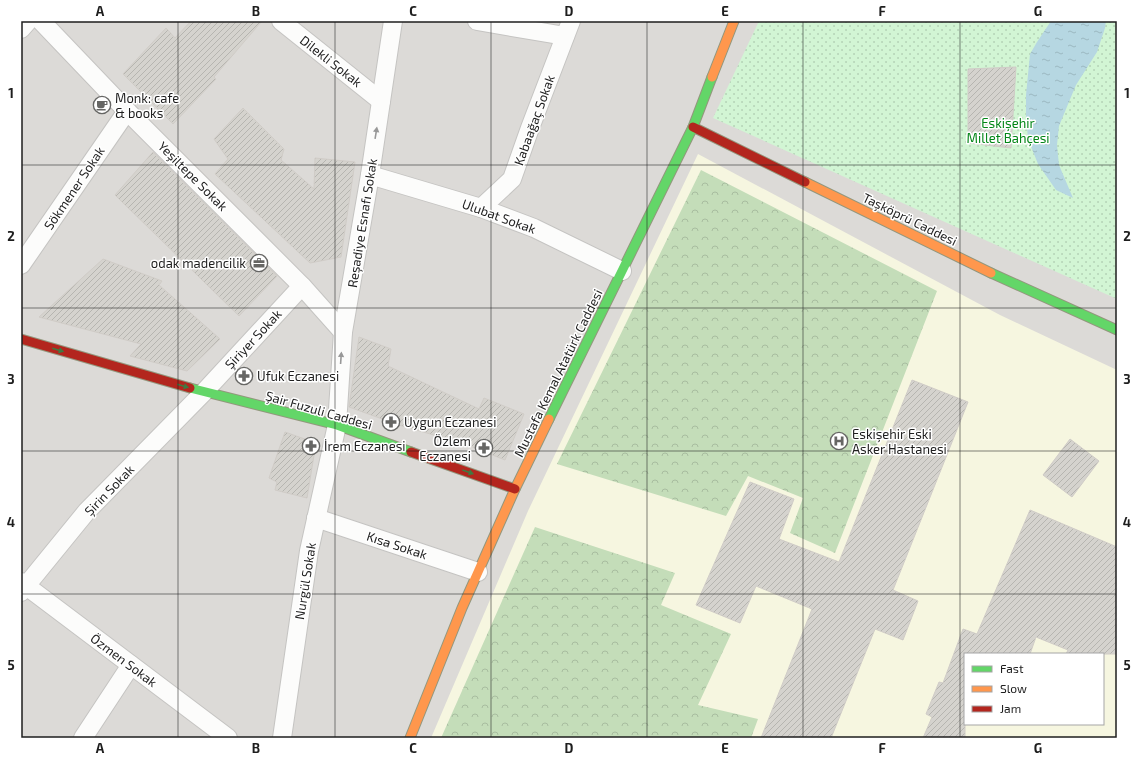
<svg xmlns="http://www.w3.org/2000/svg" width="1138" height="759" font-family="'Exo 2',sans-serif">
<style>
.residential{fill:#dcdad7;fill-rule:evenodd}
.education{fill:#f6f6e0;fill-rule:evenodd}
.forest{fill:url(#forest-crowns)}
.park{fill:url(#park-dots)}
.water{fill:url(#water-ripples)}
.building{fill:url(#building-hatch);stroke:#d0ccc7}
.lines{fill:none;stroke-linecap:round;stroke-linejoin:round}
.street-casing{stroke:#c5c4c2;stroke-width:20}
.fast-casing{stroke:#93977d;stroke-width:11}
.slow-casing{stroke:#93977d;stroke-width:11}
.jam-casing{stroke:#93977d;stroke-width:11}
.street{stroke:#fcfcfb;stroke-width:18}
.fast{stroke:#63d668;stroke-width:9}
.slow{stroke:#ff974d;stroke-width:9}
.jam{stroke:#b3261e;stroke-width:9}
.oneway{fill:#989898}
.oneway2{fill:#407a43}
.grid{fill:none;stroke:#1e1e1e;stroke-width:1;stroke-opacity:0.55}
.labels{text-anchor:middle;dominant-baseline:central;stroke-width:3;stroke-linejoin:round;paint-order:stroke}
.street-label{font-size:13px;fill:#1e1e1e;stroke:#fff}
.poi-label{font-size:13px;fill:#1e1e1e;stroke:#fff;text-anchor:start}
.park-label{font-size:13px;fill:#028516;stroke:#fff}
.neatline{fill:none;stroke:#1e1e1e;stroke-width:1.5}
.grid-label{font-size:13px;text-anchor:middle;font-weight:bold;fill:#1e1e1e}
</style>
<defs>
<pattern id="forest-crowns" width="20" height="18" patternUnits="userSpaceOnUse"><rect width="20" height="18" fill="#c4ddb9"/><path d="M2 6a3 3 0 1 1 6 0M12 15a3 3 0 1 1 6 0" fill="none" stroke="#a8bd9f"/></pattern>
<pattern id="park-dots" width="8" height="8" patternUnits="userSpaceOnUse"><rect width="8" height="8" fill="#d2f5d4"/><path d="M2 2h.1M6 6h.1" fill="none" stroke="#b4d2b6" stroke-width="1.8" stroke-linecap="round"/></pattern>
<pattern id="water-ripples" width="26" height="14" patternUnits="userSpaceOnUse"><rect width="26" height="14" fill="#b6d7e2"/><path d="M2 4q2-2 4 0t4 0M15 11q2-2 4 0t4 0" fill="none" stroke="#9cb8c1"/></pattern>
<pattern id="building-hatch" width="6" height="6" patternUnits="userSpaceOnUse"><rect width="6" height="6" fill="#d5d3ce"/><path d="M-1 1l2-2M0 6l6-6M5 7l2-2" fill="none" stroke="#b6b5b0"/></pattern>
</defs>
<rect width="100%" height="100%" fill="#edebe6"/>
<!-- residential -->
<path class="residential" d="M 21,21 L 1117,21 L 1117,738 L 21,738 ZM 965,654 L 1103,654 L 1103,724 L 965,724 Z"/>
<!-- education -->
<path class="education" d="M 698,154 L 1000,315 L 1117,370 L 1117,738 L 431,738 L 528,511 ZM 965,654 L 1103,654 L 1103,724 L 965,724 Z"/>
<!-- forest -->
<g class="forest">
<polygon points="701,170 937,291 835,553 790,533 803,498 748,476 726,516 557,464"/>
<polygon points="535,527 675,573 661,605 731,634 698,705 758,719 751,738 441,738"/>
</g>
<!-- park -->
<polygon class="park" points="759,21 1117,21 1117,299 713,118"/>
<!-- water -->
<polygon class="water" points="1051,21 1106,21 1105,28 1097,52 1076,85 1059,126 1057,145 1059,165 1073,198 1056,190 1038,164 1028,139 1026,117 1026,95 1030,54 1037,42"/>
<!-- building -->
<g class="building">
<polygon points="191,21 262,21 214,77 216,79 173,124 123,74 166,28 175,38"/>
<polygon points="1016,67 1011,148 968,143 968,69"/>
<polygon points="243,108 284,149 281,160 314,189 315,158 355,162 341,257 310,263 215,174 228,159 214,139"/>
<polygon points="153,152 277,276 239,316 115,195"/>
<polygon points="103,259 162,281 159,285 220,339 187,371 130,356 141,344 39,317"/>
<polygon points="359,337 391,349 388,366 479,409 484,398 524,414 505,460 465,444 399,425 349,407"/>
<polygon points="912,380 968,402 893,590 918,601 903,640 875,629 831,738 761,738 812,609 756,586 740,623 696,605 750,482 794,499 779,539 839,562"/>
<polygon points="285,432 316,443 307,498 275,490 277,482 269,478"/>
<polygon points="1070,439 1099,461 1072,497 1043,475"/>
<polygon points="1030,510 1117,547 1117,654 1066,654 1068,650 1036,637 1030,654 965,654 965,738 923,738 932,717 926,714 939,682 943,683 963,629 977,634"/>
</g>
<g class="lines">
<defs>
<g id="street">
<polyline points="41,21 127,111 302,286 343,332"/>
<polyline points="281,21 381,101"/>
<polyline points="477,21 565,36"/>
<polyline points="21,29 28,21"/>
<polyline points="370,175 481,208 534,228 622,271"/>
<polyline points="481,208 512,179 530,128 571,21"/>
<polyline points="21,265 127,111"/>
<polyline points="316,518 478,572"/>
<polyline points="21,582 228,738"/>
<polyline points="21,592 87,511 204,392 302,286"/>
<polyline points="83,738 131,665"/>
<polyline points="282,738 309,551 337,425 343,332 370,175 393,21"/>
</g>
<g id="fast">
<polyline points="991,273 1117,330"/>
<polyline points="190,388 337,425 411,452"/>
<polyline points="549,419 693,127 712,77"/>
</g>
<g id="slow">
<polyline points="712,77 734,21"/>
<polyline points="805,182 991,273"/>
<polyline points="410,738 462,608 515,489 549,419"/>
</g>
<g id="jam">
<polyline points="693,127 805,182"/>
<polyline points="21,339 190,388"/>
<polyline points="411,452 515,489"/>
</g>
</defs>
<!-- street casing -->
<use href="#street" class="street-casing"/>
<!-- fast casing -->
<use href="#fast" class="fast-casing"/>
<!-- slow casing -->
<use href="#slow" class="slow-casing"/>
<!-- jam casing -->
<use href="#jam" class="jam-casing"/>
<!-- street -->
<use href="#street" class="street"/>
<!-- fast -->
<use href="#fast" class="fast"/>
<!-- slow -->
<use href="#slow" class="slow"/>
<!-- jam -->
<use href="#jam" class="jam"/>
</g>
<!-- one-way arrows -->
<defs><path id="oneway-solid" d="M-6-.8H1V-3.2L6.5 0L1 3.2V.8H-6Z"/></defs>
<g class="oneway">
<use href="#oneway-solid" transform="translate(376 133) rotate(-81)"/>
<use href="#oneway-solid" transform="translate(341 358) rotate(-86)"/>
</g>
<g class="oneway2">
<use href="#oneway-solid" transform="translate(58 350) rotate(16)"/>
<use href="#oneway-solid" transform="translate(183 386) rotate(16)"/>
<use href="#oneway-solid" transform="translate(468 472) rotate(20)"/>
</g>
<!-- grid -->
<path class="grid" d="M 178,21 L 178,738M 335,21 L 335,738M 491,21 L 491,738M 647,21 L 647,738M 803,21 L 803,738M 960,21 L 960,738M 21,165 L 1117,165M 21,308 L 1117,308M 21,451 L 1117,451M 21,594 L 1117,594"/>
<!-- icons -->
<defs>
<symbol id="cafe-ring" viewBox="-11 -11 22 22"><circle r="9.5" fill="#fff" stroke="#666664" stroke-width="1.5"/><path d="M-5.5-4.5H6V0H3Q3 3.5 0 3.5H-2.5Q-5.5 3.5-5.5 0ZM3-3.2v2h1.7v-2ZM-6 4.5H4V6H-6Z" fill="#666664"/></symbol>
<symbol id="office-ring" viewBox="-11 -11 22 22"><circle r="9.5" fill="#fff" stroke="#666664" stroke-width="1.5"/><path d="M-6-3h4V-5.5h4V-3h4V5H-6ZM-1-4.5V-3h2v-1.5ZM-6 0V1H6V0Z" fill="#666664"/></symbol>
<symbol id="pharmacy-ring" viewBox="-11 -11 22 22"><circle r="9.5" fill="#fff" stroke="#666664" stroke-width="1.5"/><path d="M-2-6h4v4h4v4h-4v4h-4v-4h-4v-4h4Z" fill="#666664"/></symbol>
<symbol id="hospital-ring" viewBox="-11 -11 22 22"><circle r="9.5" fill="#fff" stroke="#666664" stroke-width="1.5"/><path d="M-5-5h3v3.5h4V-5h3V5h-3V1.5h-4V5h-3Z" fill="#666664"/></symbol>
</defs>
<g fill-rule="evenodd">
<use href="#cafe-ring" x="92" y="95" width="20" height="20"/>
<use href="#office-ring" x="249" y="253" width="20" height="20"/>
<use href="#pharmacy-ring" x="234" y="366" width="20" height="20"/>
<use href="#pharmacy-ring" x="381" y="412" width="20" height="20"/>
<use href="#hospital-ring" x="829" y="431" width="20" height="20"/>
<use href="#pharmacy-ring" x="301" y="436" width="20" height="20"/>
<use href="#pharmacy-ring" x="474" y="438" width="20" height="20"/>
</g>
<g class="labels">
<!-- street labels -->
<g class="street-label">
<text transform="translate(331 61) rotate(38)">Dilekli Sokak</text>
<text transform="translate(534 120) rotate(-70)">Kabaağaç Sokak</text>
<text transform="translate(193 176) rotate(45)">Yeşiltepe Sokak</text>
<text transform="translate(74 188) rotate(-56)">Sökmener Sokak</text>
<text transform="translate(499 216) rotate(20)">Ulubat Sokak</text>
<text transform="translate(910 219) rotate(26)">Taşköprü Caddesi</text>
<text transform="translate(362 223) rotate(-81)">Reşadiye Esnafı Sokak</text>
<text transform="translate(253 339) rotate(-47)">Şiriyer Sokak</text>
<text transform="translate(558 373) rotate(-64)">Mustafa Kemal Atatürk Caddesi</text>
<text transform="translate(319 410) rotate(16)">Şair Fuzuli Caddesi</text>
<text transform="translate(109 490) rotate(-46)">Şirin Sokak</text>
<text transform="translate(397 545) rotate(18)">Kısa Sokak</text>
<text transform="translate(305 581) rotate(-81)">Nurgül Sokak</text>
<text transform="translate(124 660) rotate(37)">Özmen Sokak</text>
</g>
<!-- poi labels -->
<g class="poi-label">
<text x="115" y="98">Monk: cafe<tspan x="115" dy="15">&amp; books</tspan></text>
<text x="246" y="263" text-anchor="end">odak madencilik</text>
<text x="257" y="376">Ufuk Eczanesi</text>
<text x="404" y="422">Uygun Eczanesi</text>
<text x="852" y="434">Eskişehir Eski<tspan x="852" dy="15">Asker Hastanesi</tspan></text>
<text x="471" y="441" text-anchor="end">Özlem<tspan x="471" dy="15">Eczanesi</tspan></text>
<text x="324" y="446">İrem Eczanesi</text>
</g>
<!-- park labels -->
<g class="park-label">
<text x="1008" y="123">Eskişehir<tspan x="1008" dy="15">Millet Bahçesi</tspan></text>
</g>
</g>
<!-- border -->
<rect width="1138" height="759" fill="none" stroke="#ffffff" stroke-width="44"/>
<!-- legend -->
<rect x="964" y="653" width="140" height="72" fill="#ffffff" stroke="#a5a5a5"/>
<rect x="972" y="666" width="20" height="6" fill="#63d668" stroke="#a5a5a5"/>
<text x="1000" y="673" font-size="12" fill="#1e1e1e">Fast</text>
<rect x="972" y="686" width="20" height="6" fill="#ff974d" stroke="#a5a5a5"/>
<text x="1000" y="693" font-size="12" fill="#1e1e1e">Slow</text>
<rect x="972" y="706" width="20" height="6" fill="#b3261e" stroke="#a5a5a5"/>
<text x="1000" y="713" font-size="12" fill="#1e1e1e">Jam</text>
<rect x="22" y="22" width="1094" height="715" class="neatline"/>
<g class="grid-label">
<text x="100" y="16">A</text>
<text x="256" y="16">B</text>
<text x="413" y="16">C</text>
<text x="569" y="16">D</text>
<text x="725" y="16">E</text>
<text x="882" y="16">F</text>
<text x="1038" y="16">G</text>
<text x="11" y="98">1</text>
<text x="1127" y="98">1</text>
<text x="11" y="241">2</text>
<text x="1127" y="241">2</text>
<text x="11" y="384">3</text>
<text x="1127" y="384">3</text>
<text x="11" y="527">4</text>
<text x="1127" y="527">4</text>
<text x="11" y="670">5</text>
<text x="1127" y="670">5</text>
<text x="100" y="753">A</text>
<text x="256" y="753">B</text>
<text x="413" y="753">C</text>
<text x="569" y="753">D</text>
<text x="725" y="753">E</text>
<text x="882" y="753">F</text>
<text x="1038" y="753">G</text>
</g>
</svg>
